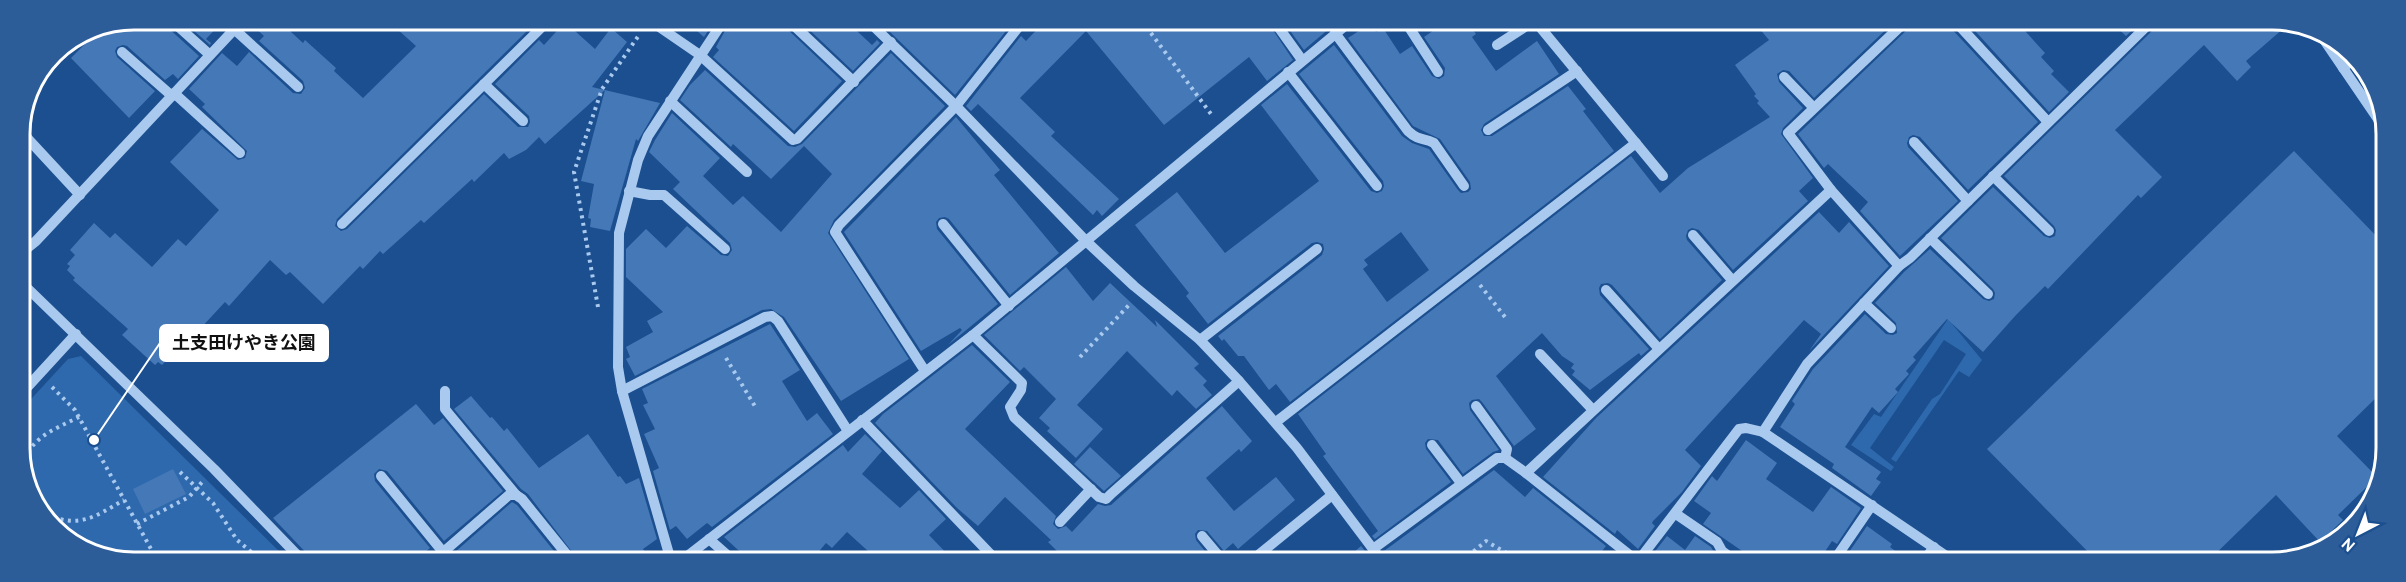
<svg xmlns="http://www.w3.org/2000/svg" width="2406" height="582" font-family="Overpass,'Noto Sans JP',sans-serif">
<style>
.green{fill:#2e69ad}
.building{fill:#4478b7;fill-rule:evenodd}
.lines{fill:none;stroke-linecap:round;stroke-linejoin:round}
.path{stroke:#a9c9ee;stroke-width:4;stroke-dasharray:3 4.5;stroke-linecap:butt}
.minor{stroke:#a9c9ee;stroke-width:10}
.rim{fill:none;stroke:#fff;stroke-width:3}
.leader{fill:none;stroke:#fff;stroke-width:2}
.callout-dot{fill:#fff;stroke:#1b4f8f;stroke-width:2}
.callout{fill:#fff;stroke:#fff;stroke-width:2}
.callout-label{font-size:18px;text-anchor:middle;font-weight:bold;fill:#111}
</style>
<rect width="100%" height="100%" fill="#1b4f8f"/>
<!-- green -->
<g class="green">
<polygon points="1948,319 1982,360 1969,377 1959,371 1896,462 1891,459 1932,399 1940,394 1966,354 1944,340 1870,448 1894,467 1891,471 1851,445 1874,414 1881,417"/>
<polygon points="81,356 288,560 112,560 53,529 22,470 21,410 68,359"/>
</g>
<!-- building -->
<g class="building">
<polygon points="134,20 164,20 166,26 199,56 178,79 173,74 165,80 127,46 123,45 117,47 115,51 117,57 155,91 129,118 71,58 103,26"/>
<polygon points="182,20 224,20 206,39 211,43 210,45"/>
<polygon points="250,20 278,20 303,43 305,40 336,68 334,71 363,98 416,46 387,20 518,20 528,30 337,219 335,226 341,231 347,229 484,94 518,127 528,127 530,122 529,116 495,84 539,40 544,45 565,22 595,49 611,28 627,42 592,87 660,103 638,141 636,139 610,231 590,227 591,219 588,218 594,184 581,181 605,90 545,144 539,137 526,150 509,159 504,153 474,182 472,179 424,223 421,220 383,254 380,251 363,269 360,266 323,304 290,272 286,275 270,260 229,306 225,302 173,358 170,356 162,365 158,362 155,365 122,335 128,329 73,280 75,278 67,270 70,266 67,264 75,255 70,250 94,223 110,238 115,233 152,267 178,239 186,246 219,210 170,162 202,129 238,160 245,158 247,151 202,107 205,104 189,89 222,53 237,66 249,52 293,93 301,94 305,88 303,81 259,41 264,36 250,23"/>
<polygon points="684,20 715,20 704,37"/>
<polygon points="731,20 781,20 783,25 842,81 794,131 713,57 719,50 716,47"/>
<polygon points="799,20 845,20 872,45 877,40 880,43 853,71"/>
<polygon points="896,20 1004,20 1010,26 955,95 887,29"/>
<polygon points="1046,20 1267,21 1293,60 1267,81 1249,57 1164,125 1086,31 1020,98 1055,132 1051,136 1119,199 1102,216 1097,210 1093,215 978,104 971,111 966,106 1021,36 1026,41"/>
<polygon points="1283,21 1327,21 1331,27 1304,50"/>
<path d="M 1447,21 L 1467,21 L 1476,34 L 1472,37 L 1496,71 L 1537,41 L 1559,74 L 1484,124 L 1481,130 L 1484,136 L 1492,136 L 1568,86 L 1586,109 L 1583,111 L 1614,151 L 1290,402 L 1276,384 L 1269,390 L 1244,356 L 1238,356 L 1224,339 L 1222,341 L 1218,336 L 1322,255 L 1324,249 L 1323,244 L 1317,242 L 1312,243 L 1208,324 L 1186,296 L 1189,293 L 1135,225 L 1177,192 L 1225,253 L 1319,181 L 1261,105 L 1287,84 L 1371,191 L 1377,193 L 1382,191 L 1384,186 L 1383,181 L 1299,74 L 1334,45 L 1402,136 L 1412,143 L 1429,149 L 1458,190 L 1461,193 L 1468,192 L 1471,189 L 1470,182 L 1440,139 L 1413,126 L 1348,38 L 1371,23 L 1376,32 L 1383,28 L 1400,54 L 1412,46 L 1432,76 L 1439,79 L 1444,76 L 1445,68 L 1424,37 ZM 1401,232 L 1429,270 L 1387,302 L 1363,269 L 1368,265 L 1364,260 Z"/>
<polygon points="1753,21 1895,21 1814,98 1789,71 1783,70 1777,74 1779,82 1803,108 1783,128 1781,134 1813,178 1799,191 1808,201 1733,270 1699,230 1692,228 1688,230 1686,236 1687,240 1722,280 1660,339 1612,285 1608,283 1601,284 1599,288 1600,295 1649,349 1641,356 1639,353 1590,390 1572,375 1575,371 1571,368 1574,364 1562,356 1542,333 1496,376 1536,429 1514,446 1482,402 1479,399 1472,400 1469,403 1470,410 1499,450 1493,452 1463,474 1438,440 1428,439 1425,443 1426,449 1451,482 1375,539 1372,536 1378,531 1323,456 1326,454 1298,414 1631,156 1660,193 1688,168 1770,117 1757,103 1759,101 1754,96 1756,94 1735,65 1769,40"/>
<polygon points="1913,21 1948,21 1949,26 2038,122 1968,190 1920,137 1913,135 1909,137 1907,143 1908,147 1958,201 1900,256 1860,211 1868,202 1828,164 1824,168 1798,134 1911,26"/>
<polygon points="1966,21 2016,21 2045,53 2041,57 2054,71 2051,74 2069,92 2049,112"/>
<polygon points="2111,22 2141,22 2126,36"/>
<polygon points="2158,22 2291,22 2246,61 2251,67 2237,81 2204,45 2115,130 2162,177 2141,198 2138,195 2048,289 2045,286 2016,315 1983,352 1947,319 1913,357 1916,360 1906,371 1909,374 1895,389 1898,392 1879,413 1872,407 1845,447 1881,472 1876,479 1881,482 1871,496 1832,468 1834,464 1780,427 1795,404 1792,401 1813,369 1865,314 1886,334 1893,335 1897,333 1896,323 1875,303 1904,272 1930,249 1983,299 1989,301 1994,299 1995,293 1993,289 1941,238 1993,187 2044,236 2050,238 2055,236 2056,230 2054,226 2004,176 2156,27"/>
<polygon points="891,53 945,106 834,220 828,233 909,359 841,401 784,317 771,309 762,310 635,376 626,359 630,357 626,347 653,332 647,321 663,312 626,277 626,249 646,229 666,248 687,226 721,255 728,256 732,250 730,243 673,189 680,182 649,152 655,140 672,113 720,158 703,176 733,205 743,196 781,232 832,174 804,146 771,179 733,144 731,147 680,100 690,85 705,70 788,146 795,147 802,144"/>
<polygon points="956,117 1000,170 994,175 1059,253 1010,295 949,219 945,217 939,218 936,222 937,229 998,304 948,345 962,330 960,328 921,351 844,232"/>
<polygon points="2294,151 2384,244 2384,390 2337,436 2377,477 2338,515 2343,520 2320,542 2276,495 2207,562 2098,562 1987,449"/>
<polygon points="1819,212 1839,233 1849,222 1889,266 1809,351 1821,334 1804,320 1685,450 1701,466 1682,492 1653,521 1652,523 1655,526 1638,549 1617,530 1615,534 1543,477 1596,418"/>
<polygon points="1066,267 1093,301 1110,283 1157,327 1155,320 1199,364 1194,368 1207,381 1203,385 1212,395 1196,409 1177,390 1172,396 1127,351 1077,405 1103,429 1076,458 1047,431 1050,428 1039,418 1056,399 1024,367 1020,371 984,335"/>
<polygon points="770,324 800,370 782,381 807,421 817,413 833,434 712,527 707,523 687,539 676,526 670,530 653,471 659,468 644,434 655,429 643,405 648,403 642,389"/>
<polygon points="972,345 1010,382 965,429 1056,516 1053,524 1058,529 1066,526 1072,532 1098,504 1105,506 1111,505 1222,406 1252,441 1241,452 1239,449 1206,478 1234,511 1276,477 1295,500 1238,549 1233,543 1224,551 1207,531 1198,530 1195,534 1196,540 1213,561 1067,561 1048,542 1051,540 1005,497 978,526 957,508 875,423 883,414"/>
<polygon points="471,396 490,418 492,417 504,431 507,428 539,468 588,434 618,477 620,476 626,484 639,478 657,539 643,549 651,561 579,561 528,494 521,489 454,409"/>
<polygon points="416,404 434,425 443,418 503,491 444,541 387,471 379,469 374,474 375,481 430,548 415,561 313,560 273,518"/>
<polygon points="865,434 882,451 862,474 900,508 919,490 946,519 929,535 954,561 879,561 847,532 832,548 826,543 811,561 750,561 724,537 843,445 848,452"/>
<polygon points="1746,440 1777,463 1766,479 1813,512 1831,487 1861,508 1837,544 1832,541 1818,562 1758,562 1703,524 1711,513 1694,501 1712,476 1717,481"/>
<polygon points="1090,447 1121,476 1104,491 1074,464"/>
<polygon points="173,469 186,494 145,514 133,489"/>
<polygon points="1494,470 1525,497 1533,488 1606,546 1594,562 1389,561 1384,551"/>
<polygon points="512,502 517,505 562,561 449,561 447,559"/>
<polygon points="1867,526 1892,544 1890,547 1910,562 1863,562 1849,552"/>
<polygon points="1667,536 1685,550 1695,536 1711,547 1715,554 1709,562 1653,562 1649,559"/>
<polygon points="1361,546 1373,561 1344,561"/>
</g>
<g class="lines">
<!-- path -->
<g class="path">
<polyline points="1142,21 1211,114"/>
<polyline points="1480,285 1505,317"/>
<polyline points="598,307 574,172 602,89 639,35"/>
<polyline points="1080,357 1129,305"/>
<polyline points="726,358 756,408"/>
<polyline points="52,387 75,410 157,560"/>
<polyline points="180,472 213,503 237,540 261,560"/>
<path d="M 23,474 C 23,440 53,430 79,417"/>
<path d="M 46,515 C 81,528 94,517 124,500"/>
<polyline points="137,524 189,497 203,481"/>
<polyline points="1462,561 1486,541 1522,562"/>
</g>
<!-- minor -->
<g class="minor">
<polyline points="171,20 210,55"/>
<polyline points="649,20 700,55 793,140 797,139 891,42"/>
<polyline points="788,20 854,82"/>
<polyline points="867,20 956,106 1087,242 1134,286 1200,340 1239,381 1297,448 1382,561"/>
<polyline points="1274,21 1302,60"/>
<polyline points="1405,21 1438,72"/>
<polyline points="1535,21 1663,176"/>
<polyline points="1955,21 2048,122"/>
<polyline points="234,29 298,87"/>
<path d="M 1335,33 L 1408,131 C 1420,142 1423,137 1434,143 L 1464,186"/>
<polyline points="2322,37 2384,128"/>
<polyline points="1497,45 1534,21"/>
<polyline points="122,52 172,96"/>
<polyline points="2343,68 2355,58"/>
<polyline points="1288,72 1377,186"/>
<polyline points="1784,77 1813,107"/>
<polyline points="484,84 523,121"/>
<polyline points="174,93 240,153"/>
<polyline points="670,101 747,172"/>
<polyline points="20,127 29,140 80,195"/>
<polyline points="1488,130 1577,71"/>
<polyline points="1914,142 1968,201"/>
<polyline points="1993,176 2049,231"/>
<polyline points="1831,190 1788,133 1906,21"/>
<polyline points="629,191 650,195 664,195 725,249"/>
<polyline points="342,224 549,20"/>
<polyline points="943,224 1009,306"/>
<polyline points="1693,235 1732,280"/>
<polyline points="1930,238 1988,294"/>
<polyline points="20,254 36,241 243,20"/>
<polyline points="21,282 214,469 302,560"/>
<polyline points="1606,290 1659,349"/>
<polyline points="1864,303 1891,328"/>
<polyline points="973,335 1022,383 1021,390 1010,407 1014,417 1099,497 1106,499 1111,494 1239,381"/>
<polyline points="1200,340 1317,249"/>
<polyline points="1540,354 1593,410"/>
<polyline points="925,371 835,232 839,225 956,106 1024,20"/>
<polyline points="445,391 445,409 449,414 516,495"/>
<polyline points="622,391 765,317 772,316 778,321 848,431"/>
<polyline points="21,394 76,334"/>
<polyline points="1476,406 1507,449 1505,458"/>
<polyline points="862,420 997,561"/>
<polyline points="1276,422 1636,143"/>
<polyline points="1432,445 1461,483"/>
<polyline points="1526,473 1632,557 1642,556 1739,429 1746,428 1763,432"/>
<polyline points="381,476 443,552"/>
<polyline points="1676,514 1717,542 1722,551 1737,562"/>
<polyline points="1060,522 1091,489"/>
<polyline points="1202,536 1223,561"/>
<polyline points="709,539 734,561"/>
<polyline points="1373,549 1497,458 1505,458 1526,473 1831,190 1899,266"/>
<polyline points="433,561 509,495 516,495 522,499 572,561"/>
<polyline points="671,561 622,391 618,367 619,233 638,160 648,136 724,20"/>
<polyline points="681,561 973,335 1351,21"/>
<polyline points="1251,561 1332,495"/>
<polyline points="1833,562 1872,505"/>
<polyline points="1923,562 1934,547"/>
<polyline points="1955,562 1763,432 1807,364 1899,266 1910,258 2151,22"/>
</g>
</g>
<!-- crop -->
<path d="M0 0H2406V582H0ZM134 30H2272A104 104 0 0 1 2376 134V448A104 104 0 0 1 2272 552H134A104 104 0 0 1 30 448V134A104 104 0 0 1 134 30Z" fill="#2d5d98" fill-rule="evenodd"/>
<path class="rim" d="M134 30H2272A104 104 0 0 1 2376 134V448A104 104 0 0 1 2272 552H134A104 104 0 0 1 30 448V134A104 104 0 0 1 134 30Z"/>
<!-- callouts -->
<path class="leader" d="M94 440L160 343"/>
<circle class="callout-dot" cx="94" cy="440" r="6"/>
<rect class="callout" x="160" y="325" width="168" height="36" rx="6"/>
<g class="callout-label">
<text x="244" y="349">土支田けやき公園</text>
</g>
<!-- north arrow -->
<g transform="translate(2358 534) rotate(222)" stroke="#1b4f8f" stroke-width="4.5" paint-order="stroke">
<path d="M0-4.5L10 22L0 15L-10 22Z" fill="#ffffff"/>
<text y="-9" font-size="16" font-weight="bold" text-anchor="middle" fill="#ffffff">N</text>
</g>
</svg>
